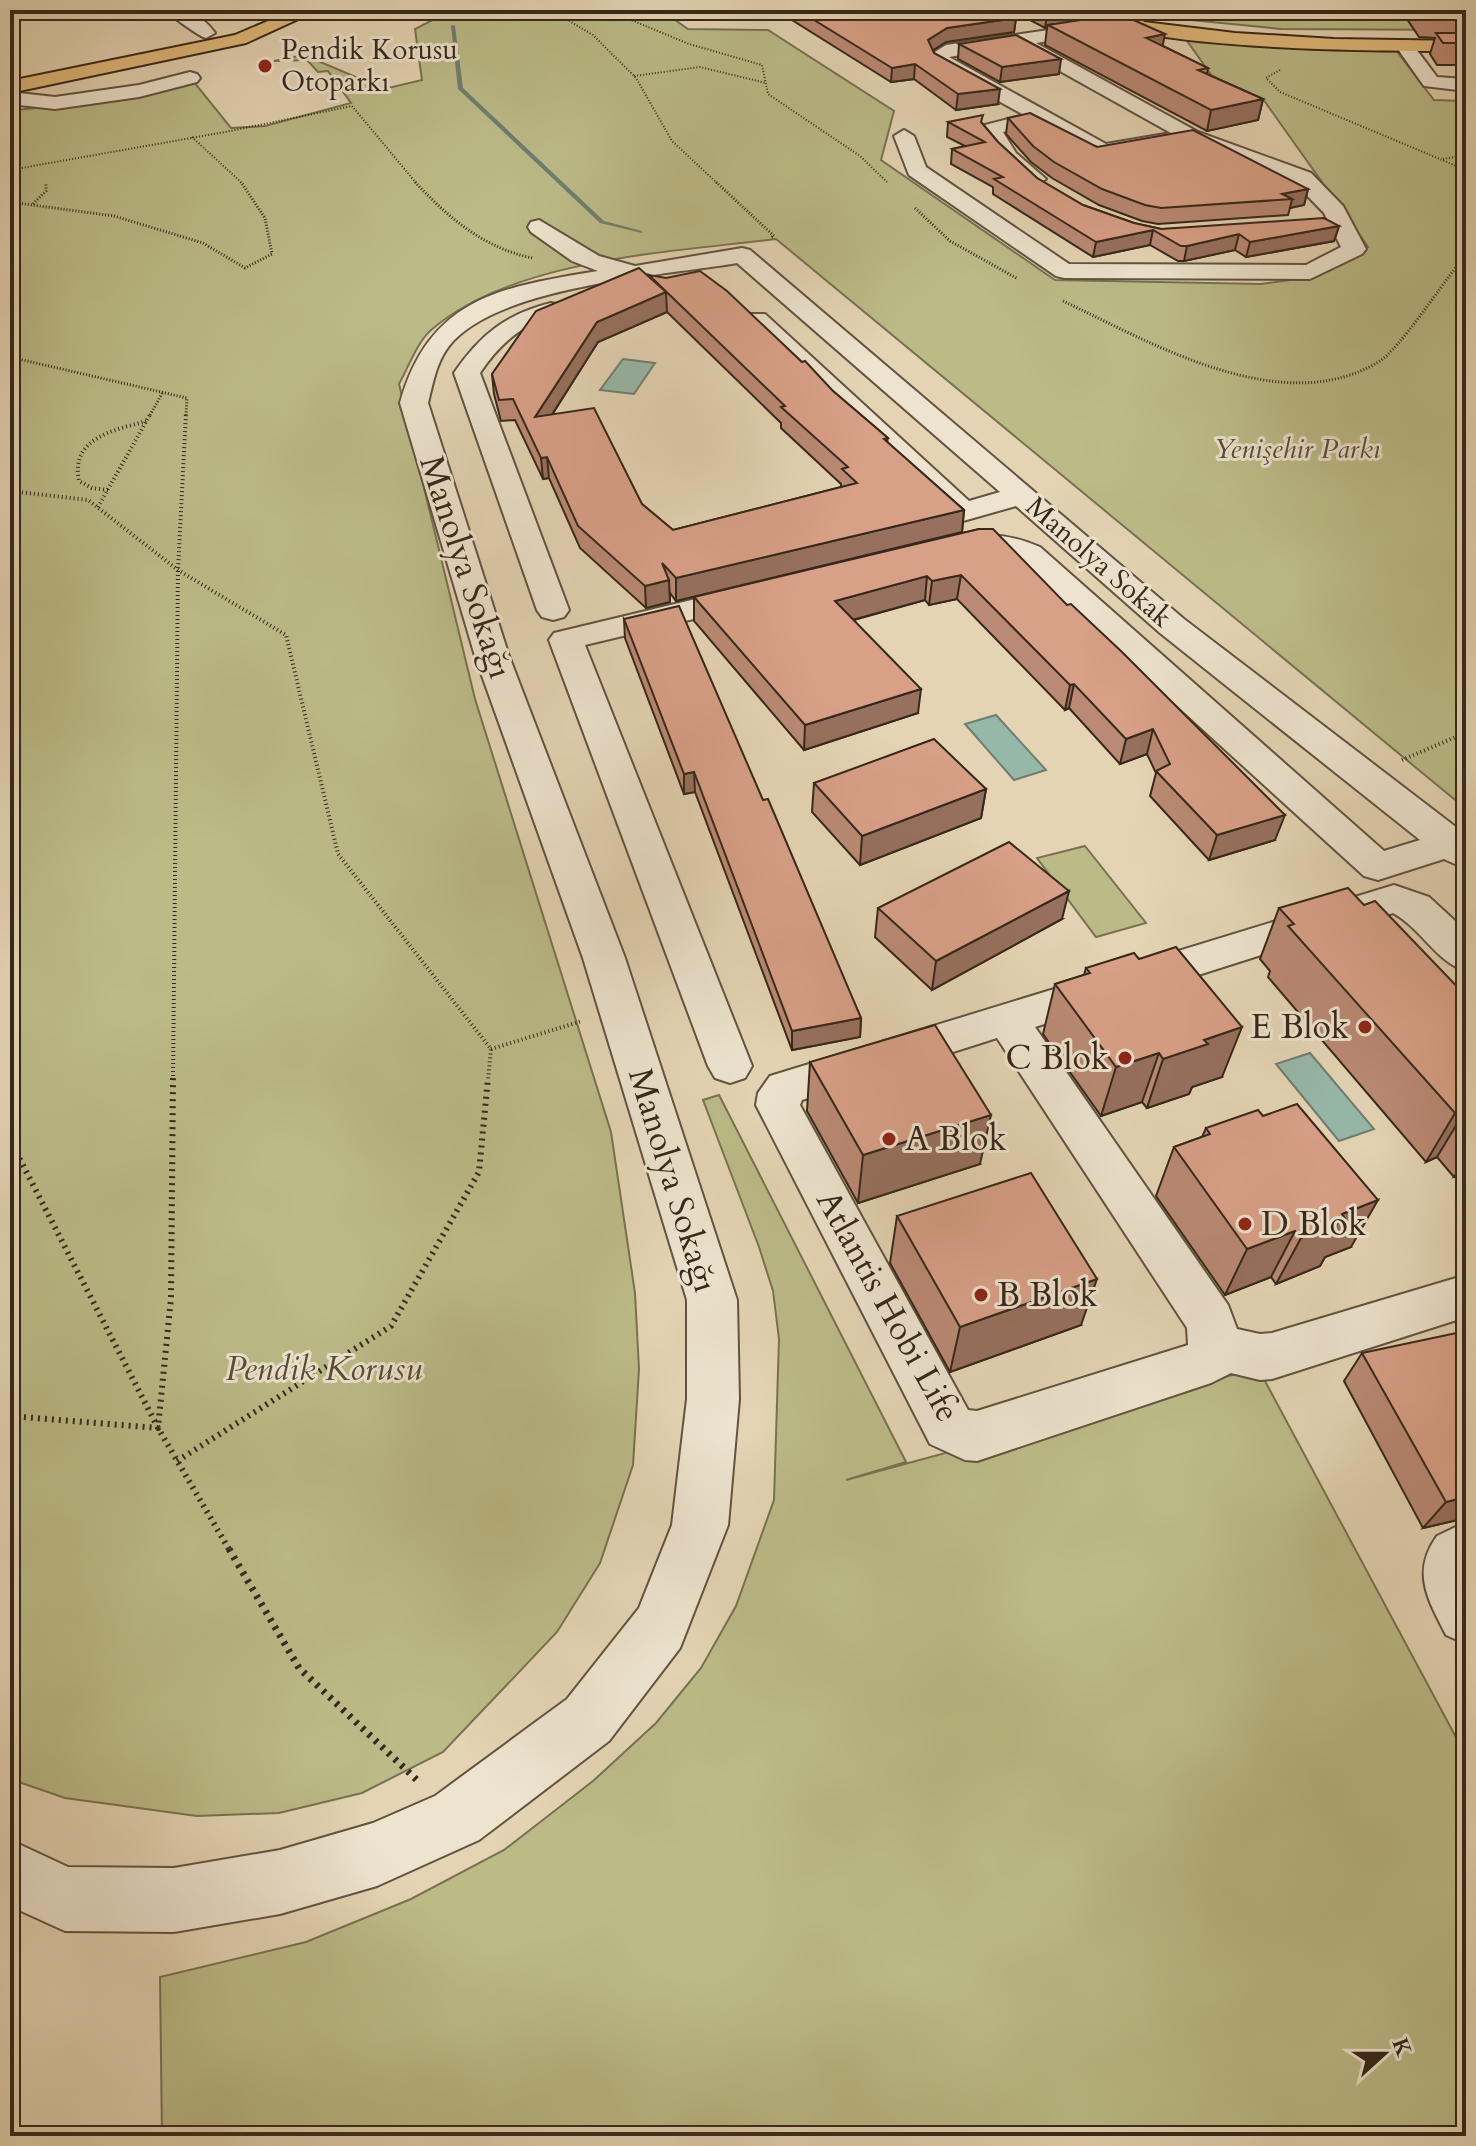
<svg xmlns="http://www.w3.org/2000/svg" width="1476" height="2146" font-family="Cardo,serif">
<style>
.green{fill:#bb8;stroke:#787251;stroke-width:2}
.water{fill:#96b8a9;stroke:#707e70;stroke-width:2}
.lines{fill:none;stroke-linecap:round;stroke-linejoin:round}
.stream{fill:#707e70;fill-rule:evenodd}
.minor-casing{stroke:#625340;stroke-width:4}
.major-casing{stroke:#36281a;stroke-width:4}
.path-far4{stroke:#36281a;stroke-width:2;stroke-dasharray:1 2;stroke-linecap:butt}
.path-far3{stroke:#36281a;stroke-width:3;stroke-dasharray:1 2;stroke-linecap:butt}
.path-far2{stroke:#36281a;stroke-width:4;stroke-dasharray:1 3;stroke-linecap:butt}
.path-far1{stroke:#36281a;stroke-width:6;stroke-dasharray:2 5;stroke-linecap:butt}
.path{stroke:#36281a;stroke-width:7;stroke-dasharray:3 6;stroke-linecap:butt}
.minor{fill:#ede3ce;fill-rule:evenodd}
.major{fill:#e2ba7a;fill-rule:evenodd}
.wall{fill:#ba8a74;stroke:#36281a;stroke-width:2;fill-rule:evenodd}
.shaded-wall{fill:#97705e;stroke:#36281a;stroke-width:2}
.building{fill:#d8a087;stroke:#36281a;stroke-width:2}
.poi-dot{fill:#8f2418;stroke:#ede3ce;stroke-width:3}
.labels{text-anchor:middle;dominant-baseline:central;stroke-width:6;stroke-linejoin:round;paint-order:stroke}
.far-poi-label{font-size:28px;fill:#36281a;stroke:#ede3ce;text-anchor:start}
.far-park-label{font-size:28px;font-style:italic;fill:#574d36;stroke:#ede3ce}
.far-street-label{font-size:28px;fill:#36281a;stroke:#ede3ce}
.street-label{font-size:34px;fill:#36281a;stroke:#ede3ce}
.poi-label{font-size:34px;fill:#36281a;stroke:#ede3ce;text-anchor:start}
.park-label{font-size:34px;font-style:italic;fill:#574d36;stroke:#ede3ce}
</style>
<rect width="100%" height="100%" fill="#e4d4b3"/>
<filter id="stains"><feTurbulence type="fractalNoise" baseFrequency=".0025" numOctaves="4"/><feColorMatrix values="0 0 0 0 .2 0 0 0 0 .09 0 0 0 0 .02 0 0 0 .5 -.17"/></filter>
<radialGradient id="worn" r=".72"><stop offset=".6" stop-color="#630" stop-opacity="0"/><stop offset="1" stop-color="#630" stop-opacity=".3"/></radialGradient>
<!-- green -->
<g class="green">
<path d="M 452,10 L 661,10 L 688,29 L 768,30 L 894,111 L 881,160 L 1055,280 L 1261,284 L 1312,277 L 1368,247 L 1263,99 L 1219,86 L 1185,38 L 1395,49 L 1434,100 L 1466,101 L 1466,809 L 776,239 C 672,252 511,259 430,331 C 417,343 408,368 399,384 L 475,699 L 611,1132 L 635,1293 L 639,1369 L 633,1465 L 600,1563 L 557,1632 L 443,1752 L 362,1793 L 279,1813 L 197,1816 L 65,1798 L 10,1779 L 10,111 L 133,96 L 194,82 L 231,128 L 265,126 L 351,103 L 328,71 L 318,72 L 307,60 L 274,61 L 304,55 L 384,89 L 422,80 L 415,29 Z"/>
<polygon points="1135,10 1466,10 1466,30 1281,29 1181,19"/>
<polygon points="1085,846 1146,923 1096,937 1037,858"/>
<polygon points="719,1095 906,1462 846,1480 1258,1368 1466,1756 1466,2136 162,2136 160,1977 306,1942 411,1899 504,1850 593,1781 656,1723 701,1668 736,1606 774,1500 779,1339 773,1291 759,1247 703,1100"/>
</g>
<!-- water -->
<g class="water">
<polygon points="623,359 655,363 634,394 600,390"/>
<polygon points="996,715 1046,770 1014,780 965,724"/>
<polygon points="1310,1053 1374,1129 1339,1141 1276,1064"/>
</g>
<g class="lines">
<!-- stream -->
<polygon class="stream" points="453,25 455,26 463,88 604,221 642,231 642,233 600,223 458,89 451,26"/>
<defs>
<g id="minor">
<path d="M 165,10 C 188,10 201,14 215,33 L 206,38 C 200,37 170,15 165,10 Z"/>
<path d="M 1140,14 L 1149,19 L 1126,29 L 1036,43 L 1198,132 L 1311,173 L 1343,206 L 1366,249 L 1362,254 L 1310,279 L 1064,278 L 1056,276 L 909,175 L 894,136 L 904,130 L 914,136 L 926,167 L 1069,264 L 1306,265 L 1341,247 L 1324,213 L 1295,183 L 1189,142 L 1103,157 L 1039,123 L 1003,132 L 1016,153 L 1046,179 L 1035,185 C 1011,180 988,152 982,129 L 985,125 L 1024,115 L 934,65 L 930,55 L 946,45 L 1123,19 ZM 1015,46 L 1171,133 L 1106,144 L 949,57 Z"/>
<polygon points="1404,40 1410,41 1437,77 1466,79 1466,91 1424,86 1395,45"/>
<polygon points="190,72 197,74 200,78 197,82 139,97 55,109 10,104 10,92 55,97 139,85"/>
<path d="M 539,220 L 599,256 L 635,266 L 742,248 L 750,250 L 1184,619 L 1465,834 L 1466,869 L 1444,859 L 1378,880 L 1364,876 L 1018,561 C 984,545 967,562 938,555 L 934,548 L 938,541 C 975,532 1005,532 1040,547 L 1384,851 L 1420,840 L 1160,633 L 1016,506 L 963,521 L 952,518 L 747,324 L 743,319 L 747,314 L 765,314 L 969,501 L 1000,492 L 737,263 C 662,276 496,286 449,346 C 436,363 433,383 428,403 L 509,656 L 625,958 L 737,1300 L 739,1399 L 728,1525 L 680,1648 L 609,1741 L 479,1840 L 377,1886 L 280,1914 L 174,1932 L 65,1931 L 10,1906 L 10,1840 L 68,1867 L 174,1868 L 280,1850 L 373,1823 L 435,1796 L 567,1699 L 639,1608 L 672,1525 L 687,1399 L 687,1300 L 583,958 L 475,656 L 400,403 C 430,297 501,287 598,271 L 572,261 L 531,232 L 528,227 L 531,222 Z"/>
<path d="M 551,303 L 560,305 L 563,310 C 557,319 544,319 534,323 C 511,334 494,352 480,373 L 569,610 L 564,617 L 553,620 L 542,617 L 537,610 L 454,373 C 480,335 506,314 551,303 Z"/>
<polygon points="754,585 765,588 770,595 765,602 585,645 752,1066 745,1078 730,1083 715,1078 708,1066 549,640 554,633"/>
<path d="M 1394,885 L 1429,897 L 1466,931 L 1466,971 C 1436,962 1421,928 1393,913 L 1035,1027 L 1228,1305 L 1237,1329 L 1260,1334 L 1272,1333 L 1466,1275 L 1466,1317 L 1272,1379 L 1260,1380 L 1231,1373 L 1211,1383 L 977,1461 L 965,1460 L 930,1444 L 756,1105 L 758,1093 L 770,1076 ZM 997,1038 L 1187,1328 L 1188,1345 L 977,1411 L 968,1410 L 800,1105 L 802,1100 Z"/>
<path d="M 1466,1522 L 1466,1644 L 1446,1635 C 1428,1600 1411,1572 1437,1536 Z"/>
</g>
<g id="major">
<polygon points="294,10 318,10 246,43 10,93 10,81 235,35"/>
<path d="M 1080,10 L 1103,10 L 1144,22 L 1235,33 L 1334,39 L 1466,41 L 1466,51 C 1400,51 1119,52 1080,10 Z"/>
</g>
</defs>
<!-- minor casing -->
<use href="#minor" class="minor-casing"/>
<!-- major casing -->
<use href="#major" class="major-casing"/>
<!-- path-far4 -->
<g class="path-far4">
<polyline points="551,10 593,35 636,78 672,141 718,184"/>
<polyline points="607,10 689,44 762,65 768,94 860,156 887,182"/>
<polyline points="1280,70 1266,78 1280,92 1466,170"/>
<polyline points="634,76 700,67 766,83"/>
<polyline points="192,137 243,184"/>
<polyline points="1443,159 1466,155"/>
<polyline points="10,170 225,132 352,106 417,184"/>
</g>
<!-- path-far3 -->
<g class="path-far3">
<path d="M 415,182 C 449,218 482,247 532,258"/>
<polyline points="716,182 774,236 770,238"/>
<polyline points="10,202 114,216 203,243 245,268 272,254 265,218 241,182"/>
<polyline points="33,204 46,191 46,184"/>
<polyline points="915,208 950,241 1018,279"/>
<polyline points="1466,246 1457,266 1466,285"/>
<path d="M 1063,301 C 1152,343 1283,421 1380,361 C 1398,350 1441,286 1457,266"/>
<polyline points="10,357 187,398 186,415"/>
<polyline points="150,415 163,392"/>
</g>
<!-- path-far2 -->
<g class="path-far2">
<path d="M 108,490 L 92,488 L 79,481 C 70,438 114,430 147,421"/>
<polyline points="10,491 88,500 178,570 286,635 338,854 491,1049 488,1080"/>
<polyline points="98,507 151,413"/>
<polyline points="1466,625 1461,634 1466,660"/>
<polyline points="1402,760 1458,736 1466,724"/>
<polyline points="491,1049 582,1021"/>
<polyline points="173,1080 178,570 186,413"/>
</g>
<!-- path-far1 -->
<g class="path-far1">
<polyline points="10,1140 158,1428 230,1551"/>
<polyline points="10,1416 158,1428 171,1298 173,1078"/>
<polyline points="177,1461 391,1326 479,1172 488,1078"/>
</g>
<!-- path -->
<polyline class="path" points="229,1549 299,1668 419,1782"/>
<!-- minor -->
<use href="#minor" class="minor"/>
<!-- major -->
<use href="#major" class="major"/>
</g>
<!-- wall -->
<g class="wall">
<polygon points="776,10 838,10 850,17 1016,18 1014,32 946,42 933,50 934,53 998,104 956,110 914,79 891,82"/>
<polygon points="1011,10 1090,10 1089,19 1163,46 1208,68 1207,74 1263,99 1258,120 1207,131 1045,45 1047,28 1045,28"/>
<polygon points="1401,10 1465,10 1466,65 1437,65 1430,54 1435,38 1419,37"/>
<polygon points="959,44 1059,74 1000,82 958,59"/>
<polygon points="1008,118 1097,147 1308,189 1304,205 1290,208 1288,215 1158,224 1142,221 1099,205 1052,178 1031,162 1006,134"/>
<polygon points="948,122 982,123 998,142 1037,178 1083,205 1134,223 1161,229 1339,226 1334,241 1246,257 1235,250 1184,261 1178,261 1150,245 1093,257 993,194 993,187 951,164 952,149 965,146 947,137"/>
<path d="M 649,275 L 833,391 L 888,438 L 887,442 L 964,510 L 962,532 L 676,601 L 670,593 L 670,602 L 646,608 L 580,548 L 549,478 L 543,479 L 515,420 L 501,421 L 494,394 L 492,374 L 650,278 ZM 666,311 L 781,423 L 781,428 L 841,484 L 841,487 L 673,530 L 642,504 L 552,415 L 598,342 L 667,312 Z"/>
<polygon points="979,529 1275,840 1209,860 1150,796 1156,773 1147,754 1120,764 1069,708 1065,710 957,599 929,605 925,600 854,620 918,713 804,750 694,621 694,597"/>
<polygon points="624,619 763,800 861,1018 860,1037 792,1050 695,792 684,794 625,638"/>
<polygon points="814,783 986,789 981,818 860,865 812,812"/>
<polygon points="1364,905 1466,996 1466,1173 1454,1177 1437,1157 1426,1162 1268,977 1270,971 1260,959 1279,908"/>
<polygon points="878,908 1062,919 932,990 875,937"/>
<polygon points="1086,968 1222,1077 1192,1087 1189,1094 1147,1108 1142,1102 1101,1116 1043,1034 1055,984 1084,975"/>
<polygon points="810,1062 980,1164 858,1203 807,1111"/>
<polygon points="1206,1128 1351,1247 1325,1257 1320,1266 1276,1284 1271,1277 1225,1295 1156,1196 1174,1147 1202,1137"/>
<polygon points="897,1216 1081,1325 950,1372 890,1263"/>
<polygon points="1362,1353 1466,1518 1423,1528 1344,1381"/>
</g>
<!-- shaded-wall -->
<g class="shaded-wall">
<polygon points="853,10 879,10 853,14"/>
<polygon points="1070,10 1090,10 1089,20 1048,25 1047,28 1045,28 1047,14"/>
<polygon points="1016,18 1014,32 946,42 927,54 928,40 947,28"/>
<polygon points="1165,34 1161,54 1146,38"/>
<polygon points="1061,59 1059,74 1000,82 1002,67"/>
<polygon points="915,64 914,79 891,82 892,68"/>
<polygon points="1000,89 998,104 956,110 958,94"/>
<polygon points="1263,99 1258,120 1207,131 1211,110"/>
<polygon points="1308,189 1304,205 1290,208 1292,199 1282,194"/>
<polygon points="1339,226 1334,241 1246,257 1250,242"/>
<polygon points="1153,230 1150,245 1093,257 1096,242"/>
<polygon points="1239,234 1235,250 1184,261 1187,246"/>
<polygon points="11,267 17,284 10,319 10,270"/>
<polygon points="666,292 667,312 598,342 537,438 535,417 597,322"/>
<polygon points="547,457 549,478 543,479 541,458"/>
<polygon points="964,510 962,532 676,601 676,578"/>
<polygon points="961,575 957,599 929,605 932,581"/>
<polygon points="927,576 925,600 834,625 835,601"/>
<polygon points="669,580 670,602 646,608 645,586"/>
<polygon points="1074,684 1069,708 1065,710 1070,685"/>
<polygon points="921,689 918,713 804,750 805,725"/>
<polygon points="1153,729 1147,754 1120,764 1126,739"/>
<polygon points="694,772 695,792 684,794 684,774"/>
<polygon points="986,789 981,818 860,865 862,836"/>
<polygon points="1285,815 1275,840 1209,860 1217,835"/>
<polygon points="1069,891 1062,919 932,990 936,961"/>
<polygon points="861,1018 860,1037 792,1050 792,1031"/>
<polygon points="1242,1027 1222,1077 1192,1087 1189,1094 1147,1108 1163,1059 1204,1040"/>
<polygon points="1159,1053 1142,1102 1101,1116 1116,1067"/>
<polygon points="1466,1109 1437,1157 1426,1162 1455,1113"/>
<polygon points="991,1115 980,1164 858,1203 863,1155"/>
<polygon points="1466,1158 1466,1173 1454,1177"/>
<polygon points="1378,1200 1351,1247 1325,1257 1320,1266 1276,1284 1301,1238 1342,1214"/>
<polygon points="1295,1231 1271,1277 1225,1295 1247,1249"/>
<polygon points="1097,1279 1081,1325 950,1372 960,1327"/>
<polygon points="1466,1497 1466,1518 1423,1528 1446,1502"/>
</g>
<!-- building -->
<g class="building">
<polygon points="798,10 838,10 850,17 897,10 1001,10 1016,18 947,28 928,40 934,53 1000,89 958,94 915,64 892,68"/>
<polygon points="1040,10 1070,10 1047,14"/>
<polygon points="1418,10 1465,10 1466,20 1424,19"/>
<polygon points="1120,14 1165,34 1146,38 1208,68 1198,70 1263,99 1211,110 1048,25"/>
<polygon points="1436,33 1466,33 1466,43 1443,43"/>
<polygon points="1016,35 1061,59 1002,67 959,44"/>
<polygon points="1030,113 1097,147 1193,130 1308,189 1282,194 1292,199 1161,208 1145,205 1102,189 1054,162 1033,146 1008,118"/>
<polygon points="983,115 981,122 998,142 1037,178 1083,205 1134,223 1161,229 1324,218 1339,226 1250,242 1239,234 1187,246 1181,246 1153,230 1096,242 994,179 1003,177 952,149 985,142 948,122"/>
<polygon points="639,268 666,292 597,322 535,417 594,408 642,504 673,530 857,483 842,469 848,467 781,407 785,406 649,275 666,278 700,271 727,291 802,362 805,361 833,391 888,438 884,439 964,510 676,578 662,563 669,580 645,586 578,526 547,457 541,458 513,399 499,400 492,374 536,311"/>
<polygon points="979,529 993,529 1067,605 1071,604 1122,652 1285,815 1217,835 1156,771 1170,764 1153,729 1126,739 1074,684 1070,685 961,575 932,581 927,576 835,601 921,689 805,725 694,597"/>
<polygon points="679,606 763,800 768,799 861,1018 792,1031 694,772 684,774 624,619"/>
<polygon points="934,739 986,789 862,836 814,783"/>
<polygon points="1009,842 1069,891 936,961 878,908"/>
<polygon points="1348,888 1364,905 1375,901 1466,996 1466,1109 1455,1113 1288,926 1294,924 1279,908"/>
<polygon points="1176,947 1242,1027 1204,1040 1208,1044 1163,1059 1159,1053 1116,1067 1055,984 1090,973 1086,968 1134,953 1139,959"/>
<polygon points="935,1025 991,1115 863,1155 810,1062"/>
<polygon points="1297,1104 1378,1200 1342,1214 1346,1220 1301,1238 1295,1231 1247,1249 1174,1147 1210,1134 1206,1128 1258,1110 1263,1116"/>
<polygon points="1031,1173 1097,1279 960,1327 897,1216"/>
<polygon points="1466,1331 1466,1497 1446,1502 1362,1353"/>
</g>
<!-- markers -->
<g class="poi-dot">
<circle cx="265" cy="66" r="8"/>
<circle cx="1365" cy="1027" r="8"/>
<circle cx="1125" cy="1058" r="8"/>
<circle cx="889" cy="1139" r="8"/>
<circle cx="1245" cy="1224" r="8"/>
<circle cx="981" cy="1295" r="8"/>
</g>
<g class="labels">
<!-- far-poi labels -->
<g class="far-poi-label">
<text x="281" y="50">Pendik Korusu<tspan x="281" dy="32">Otoparkı</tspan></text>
</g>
<!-- far-park labels -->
<g class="far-park-label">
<text x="1297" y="449">Yenişehir Parkı</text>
</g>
<!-- far-street labels -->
<g class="far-street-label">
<text transform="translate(1099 562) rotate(41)">Manolya Sokak</text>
</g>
<!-- street labels -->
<g class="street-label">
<text transform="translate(466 567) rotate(72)">Manolya Sokağı</text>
<text transform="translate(673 1180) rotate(73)">Manolya Sokağı</text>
<text transform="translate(888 1306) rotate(61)">Atlantis Hobi Life</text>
</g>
<!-- poi labels -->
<g class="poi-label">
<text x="1349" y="1027" text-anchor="end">E Blok</text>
<text x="1109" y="1058" text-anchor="end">C Blok</text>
<text x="905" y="1139">A Blok</text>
<text x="1261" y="1224">D Blok</text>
<text x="997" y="1295">B Blok</text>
</g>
<!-- park labels -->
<g class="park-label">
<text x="324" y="1369">Pendik Korusu</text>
</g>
</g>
<!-- margin -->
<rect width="1476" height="2146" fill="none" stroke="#e4d4b3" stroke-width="40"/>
<rect x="12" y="12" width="1452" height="2122" fill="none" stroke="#36281a" stroke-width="4"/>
<rect x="20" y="20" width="1436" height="2106" fill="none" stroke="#36281a" stroke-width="2"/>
<!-- north arrow -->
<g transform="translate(1384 2054) rotate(69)" stroke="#ede3ce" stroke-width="6" paint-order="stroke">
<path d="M0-6L14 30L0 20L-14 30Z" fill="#36281a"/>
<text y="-12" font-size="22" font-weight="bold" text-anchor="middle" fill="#36281a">K</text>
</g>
<rect width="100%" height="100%" filter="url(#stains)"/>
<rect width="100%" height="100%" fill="url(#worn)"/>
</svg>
